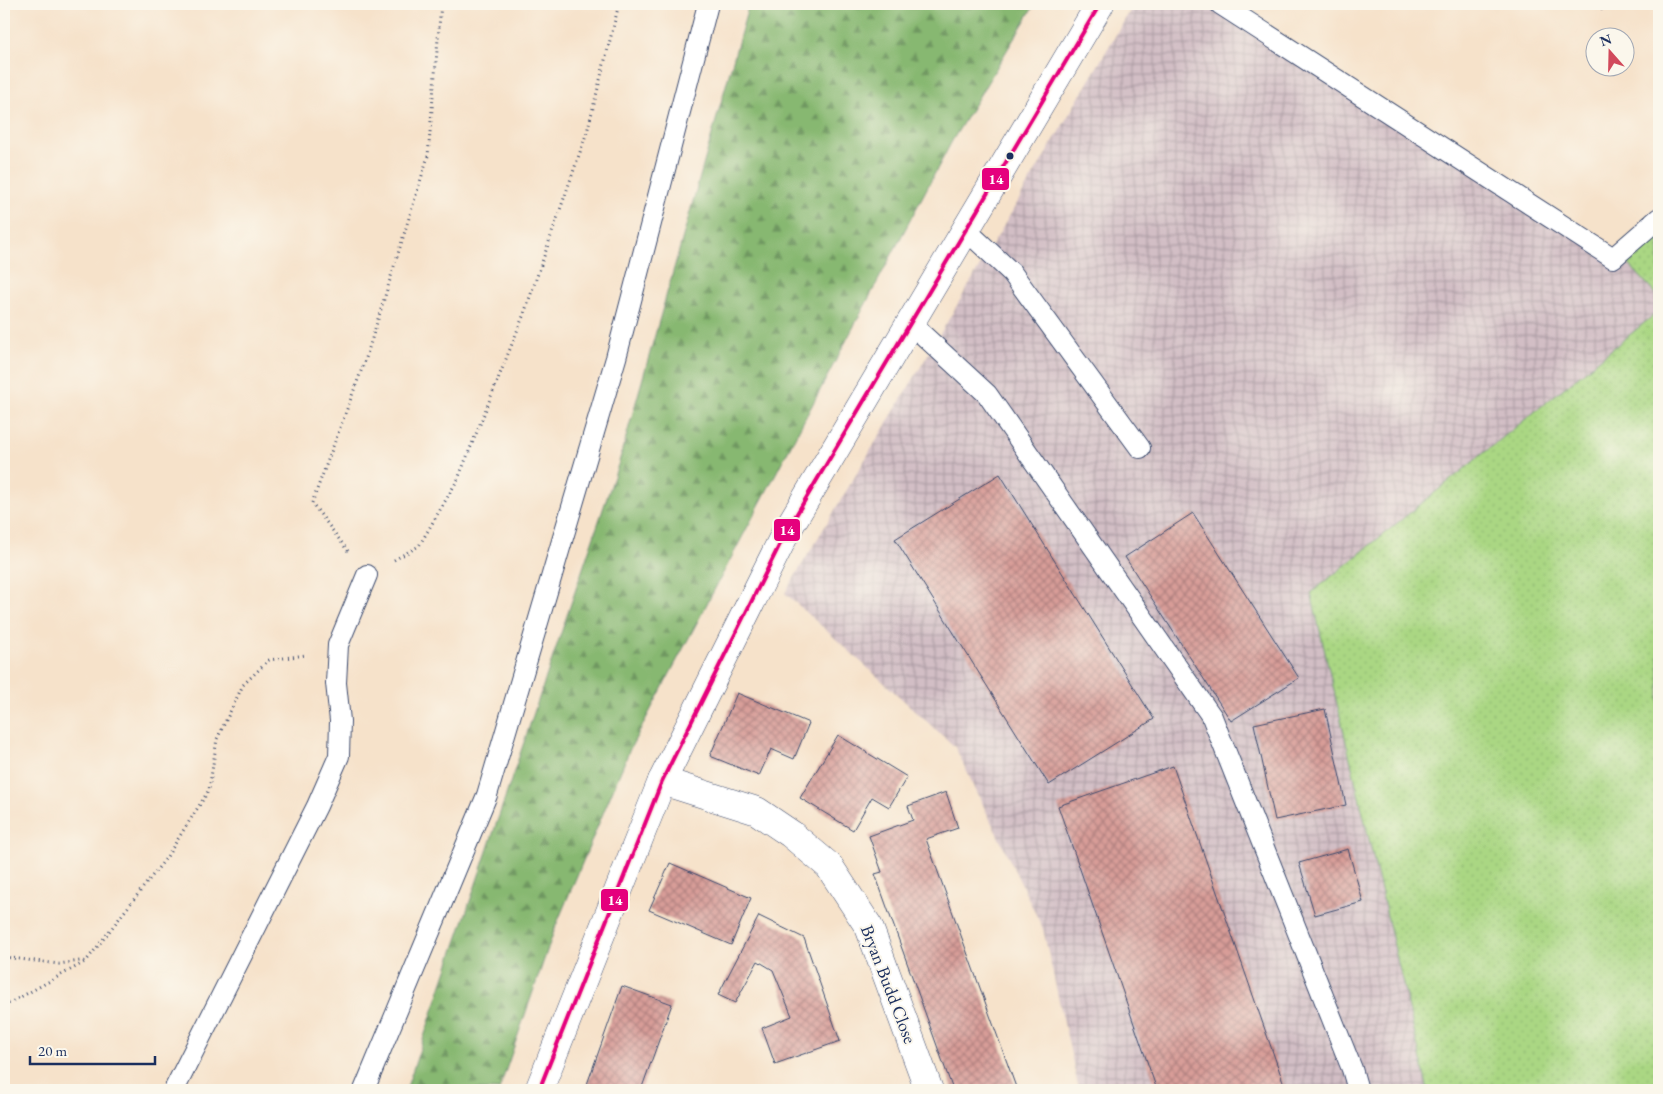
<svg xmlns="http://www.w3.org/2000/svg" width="1663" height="1094" font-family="'EB Garamond',serif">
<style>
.industrial{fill:url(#industrial-grid)}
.grass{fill:url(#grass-dots);stroke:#628370}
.forest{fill:url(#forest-firs);stroke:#517468}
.building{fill:url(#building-cross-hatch)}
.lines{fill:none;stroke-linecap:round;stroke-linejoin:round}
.service-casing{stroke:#3c4a6e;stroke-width:22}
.minor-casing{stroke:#3c4a6e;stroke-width:29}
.tertiary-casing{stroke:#3c4a6e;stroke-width:29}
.path{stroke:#3c4a6e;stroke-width:3;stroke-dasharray:1 4;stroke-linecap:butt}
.service{stroke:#fff;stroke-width:20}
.minor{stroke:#fff;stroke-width:28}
.tertiary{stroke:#fff;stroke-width:28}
.bus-1-casing{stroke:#fbf7ec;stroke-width:8}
.bus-1{stroke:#e5007d;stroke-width:4}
.bus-dot{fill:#1b2f5e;stroke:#fbf7ec;stroke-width:2}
.labels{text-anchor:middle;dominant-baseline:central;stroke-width:4;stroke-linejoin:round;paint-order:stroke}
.street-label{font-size:18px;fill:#1b2f5e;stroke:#fbf7ec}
.line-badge{stroke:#fbf7ec;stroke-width:2}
.badge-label{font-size:14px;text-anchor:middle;font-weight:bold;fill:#fff}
</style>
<defs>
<pattern id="industrial-grid" width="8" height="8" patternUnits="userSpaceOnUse" patternTransform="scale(1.25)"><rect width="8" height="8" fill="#d2bec5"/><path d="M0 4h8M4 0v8" fill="none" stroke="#aa9ba3"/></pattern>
<pattern id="grass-dots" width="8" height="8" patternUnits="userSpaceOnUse" patternTransform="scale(1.25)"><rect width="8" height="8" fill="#aad783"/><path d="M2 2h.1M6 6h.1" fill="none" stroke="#92b974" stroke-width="1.8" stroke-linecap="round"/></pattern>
<pattern id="forest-firs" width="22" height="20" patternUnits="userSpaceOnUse" patternTransform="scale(1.25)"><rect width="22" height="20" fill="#87b871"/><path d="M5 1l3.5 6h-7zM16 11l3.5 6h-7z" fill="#6e9660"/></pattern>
<pattern id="building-cross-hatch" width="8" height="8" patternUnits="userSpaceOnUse" patternTransform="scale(1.25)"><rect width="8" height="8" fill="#d89d98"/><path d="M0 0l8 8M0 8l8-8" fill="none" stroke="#ae807f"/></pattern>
</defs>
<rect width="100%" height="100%" fill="#fbf7ec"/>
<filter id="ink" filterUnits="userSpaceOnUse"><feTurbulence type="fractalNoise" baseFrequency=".02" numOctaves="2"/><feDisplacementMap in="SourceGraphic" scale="10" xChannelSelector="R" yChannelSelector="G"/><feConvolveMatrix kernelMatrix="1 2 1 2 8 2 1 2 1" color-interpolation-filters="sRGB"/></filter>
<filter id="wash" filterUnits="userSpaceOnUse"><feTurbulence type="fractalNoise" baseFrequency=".0096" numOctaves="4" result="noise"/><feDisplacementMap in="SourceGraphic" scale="20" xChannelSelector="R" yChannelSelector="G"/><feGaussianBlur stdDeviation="1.12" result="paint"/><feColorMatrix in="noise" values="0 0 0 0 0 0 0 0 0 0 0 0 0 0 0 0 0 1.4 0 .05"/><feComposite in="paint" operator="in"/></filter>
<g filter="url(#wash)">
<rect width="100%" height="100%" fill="#f6e2ca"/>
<!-- industrial -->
<polygon class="industrial" points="1134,4 1224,4 1625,260 1659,297 1659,311 1311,593 1428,1090 1079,1090 1043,929 955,747 785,593 923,363"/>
<!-- grass -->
<g class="grass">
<polygon points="1659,235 1659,297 1625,260"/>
<polygon points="1659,311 1659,1090 1428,1090 1311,593"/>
</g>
<!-- forest -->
<polygon class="forest" points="749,4 1035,4 952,141 630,749 555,928 499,1090 406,1090 619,462"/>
<g id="blocks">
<!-- building -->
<g class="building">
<polygon points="1597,4 1610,4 1602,10"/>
<polygon points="1000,474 1154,719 1049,785 895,539"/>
<polygon points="1193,513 1299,678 1231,721 1125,557"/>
<polygon points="737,693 809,723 794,759 771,749 759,776 710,756"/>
<polygon points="1325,709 1346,805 1275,820 1254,724"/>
<polygon points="838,735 907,777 889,807 872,797 853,830 800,798"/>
<polygon points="1173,766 1286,1090 1157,1090 1058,806"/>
<polygon points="946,792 958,828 926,839 1017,1090 953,1090 875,874 882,872 869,836 913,820 908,806"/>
<polygon points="1348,849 1363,902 1315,915 1299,863"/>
<polygon points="670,863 751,898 731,945 649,910"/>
<polygon points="759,916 804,938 840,1041 775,1064 762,1028 792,1016 773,970 758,961 735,1003 718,995"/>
<polygon points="622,986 672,1004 641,1090 585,1090"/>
</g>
</g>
</g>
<g filter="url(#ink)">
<use href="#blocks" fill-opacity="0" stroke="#3c4a6e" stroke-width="1"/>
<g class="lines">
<defs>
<g id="service">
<polyline points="1220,4 1613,258 1659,218"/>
<polyline points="966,230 1012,273 1140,448"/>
<polyline points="910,323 987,394 1212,717 1352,1069 1358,1090"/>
<polyline points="174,1090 317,806 339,756 340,721 336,683 338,645 367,575"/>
<polyline points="364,1090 487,795 616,358 708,4"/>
</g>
<polyline id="minor" points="662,781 757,811 791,834 829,866 869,927 929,1090"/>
<polyline id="tertiary" points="539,1090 662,781 786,532 1100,4"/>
</defs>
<!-- service casing -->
<use href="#service" class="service-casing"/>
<!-- minor casing -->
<use href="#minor" class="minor-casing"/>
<!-- tertiary casing -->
<use href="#tertiary" class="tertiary-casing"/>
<!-- path -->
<g class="path">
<polyline points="348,551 312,503 366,358 428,156 441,4"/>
<polyline points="394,560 419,546 458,479 524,314 587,132 619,4"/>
<polyline points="4,957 59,964 87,960 166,858 209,790 217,739 243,685 269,660 306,655"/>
<polyline points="4,1006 85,962"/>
</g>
<!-- service -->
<use href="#service" class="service"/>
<!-- minor -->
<use href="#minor" class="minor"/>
<!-- tertiary -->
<use href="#tertiary" class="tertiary"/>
<defs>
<polyline id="bus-1" points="539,1090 662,781 786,532 1100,4"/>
</defs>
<!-- bus-1 casing -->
<use href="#bus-1" class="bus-1-casing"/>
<!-- bus-1 -->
<use href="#bus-1" class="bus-1"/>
</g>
</g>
<!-- markers -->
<circle class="bus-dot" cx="1010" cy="156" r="4.5"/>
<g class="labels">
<!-- street labels -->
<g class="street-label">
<text transform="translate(889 984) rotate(69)">Bryan Budd Close</text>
</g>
</g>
<g class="line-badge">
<rect x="981" y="167" width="29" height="24" rx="5" fill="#e5007d"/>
<rect x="773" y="518" width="28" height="24" rx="5" fill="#e5007d"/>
<rect x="600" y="888" width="29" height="24" rx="5" fill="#e5007d"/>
</g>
<g class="badge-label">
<text x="996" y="184">14</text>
<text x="787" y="535">14</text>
<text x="615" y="905">14</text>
</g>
<!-- margin -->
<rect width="1663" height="1094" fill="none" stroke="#fbf7ec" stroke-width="20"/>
<!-- north arrow -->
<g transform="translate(1610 52) rotate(340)"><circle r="24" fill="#fbf7ec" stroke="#a1a7b3"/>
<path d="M0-4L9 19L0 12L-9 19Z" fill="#d1495b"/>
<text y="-8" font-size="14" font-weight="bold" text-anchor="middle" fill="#1b2f5e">N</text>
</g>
<!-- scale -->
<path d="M30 1056v8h125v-8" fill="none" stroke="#1b2f5e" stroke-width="2.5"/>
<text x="38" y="1056" font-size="15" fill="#1b2f5e" stroke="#fbf7ec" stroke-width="4" paint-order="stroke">20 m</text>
</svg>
